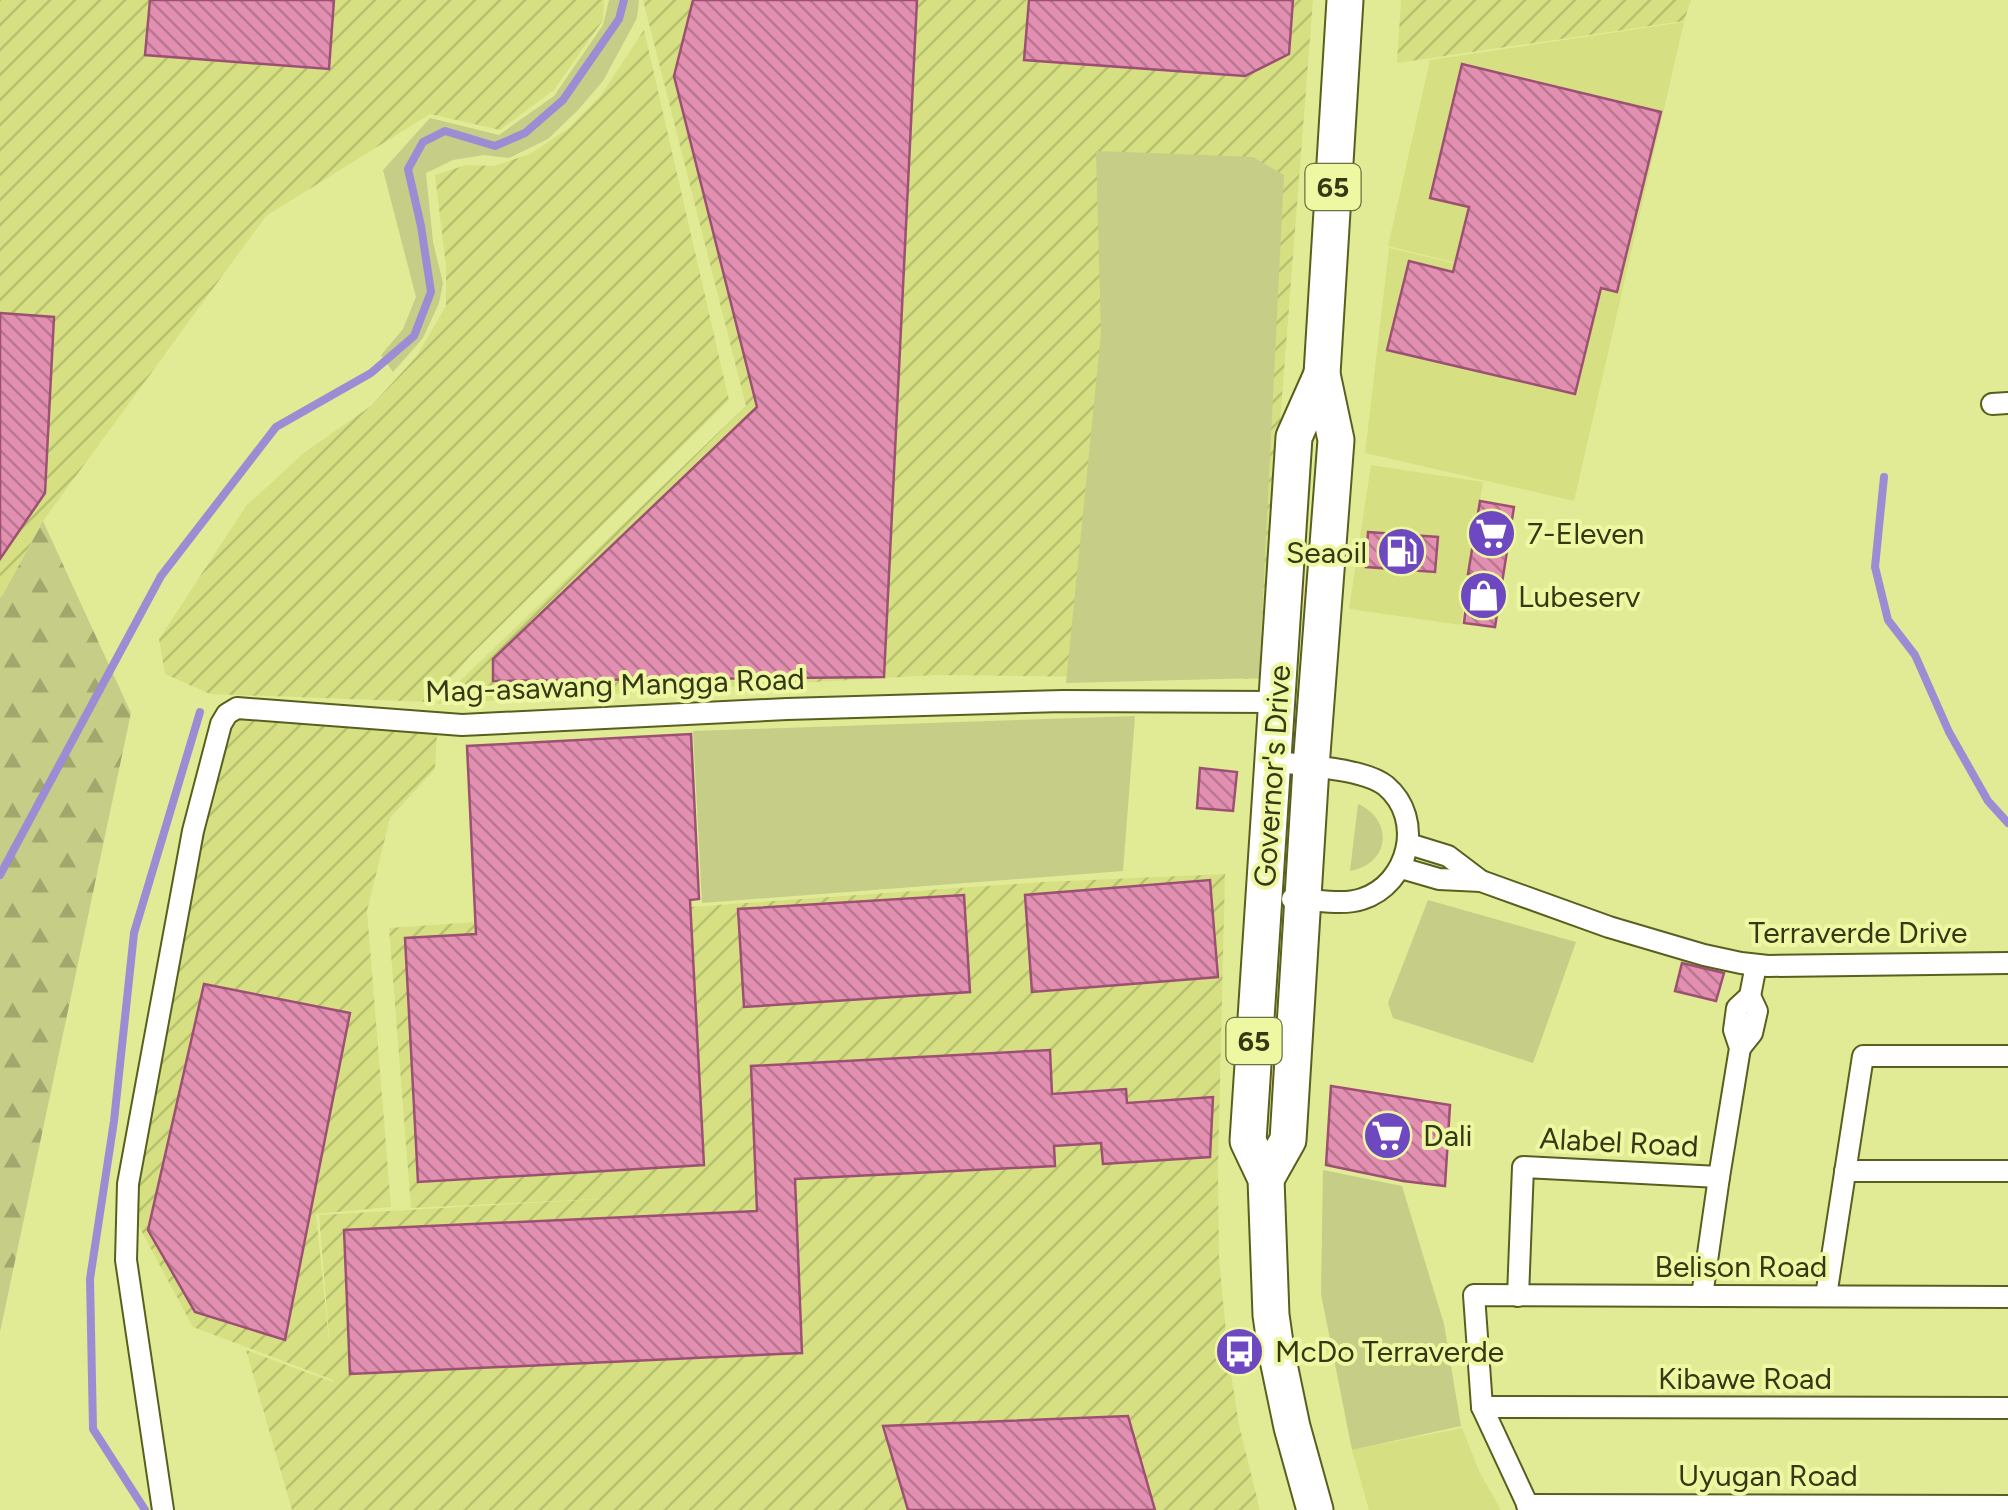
<svg xmlns="http://www.w3.org/2000/svg" width="2008" height="1510" font-family="Figtree,sans-serif">
<style>
.built{fill:#d6e082}
.industrial{fill:url(#industrial-furrows)}
.green{fill:#c5cd87}
.forest{fill:url(#forest-firs)}
.lines{fill:none;stroke-linecap:round;stroke-linejoin:round}
.stream{stroke:#9c8cd4;stroke-width:8}
.building{fill:url(#building-back-hatch);stroke:#9d5172;stroke-width:2.5}
.minor-casing{stroke:#595f1e;stroke-width:24}
.trunk-casing{stroke:#595f1e;stroke-width:39}
.minor{stroke:#fff;stroke-width:20}
.trunk{stroke:#fff;stroke-width:35}
.labels{text-anchor:middle;dominant-baseline:central;stroke-width:8;stroke-linejoin:round;paint-order:stroke}
.shield{fill:#eef8a2;stroke:#6c723f;stroke-width:2.5}
.shield-label{font-size:28px;font-weight:bold;fill:#353815}
.poi-label{font-size:30px;fill:#353815;stroke:#eef8a2;text-anchor:start}
.street-label{font-size:30px;fill:#353815;stroke:#eef8a2}
</style>
<defs>
<pattern id="industrial-furrows" width="10" height="10" patternUnits="userSpaceOnUse" patternTransform="scale(2.5)"><rect width="10" height="10" fill="#d6e082"/><path d="M-1 1l2-2M0 10L10 0M9 11l2-2" fill="none" stroke="#b8c16f"/></pattern>
<pattern id="forest-firs" width="22" height="20" patternUnits="userSpaceOnUse" patternTransform="scale(2.5)"><rect width="22" height="20" fill="#c5cd87"/><path d="M5 1l3.5 6h-7zM16 11l3.5 6h-7z" fill="#a1a76d"/></pattern>
<pattern id="building-back-hatch" width="6" height="6" patternUnits="userSpaceOnUse" patternTransform="scale(2.5)"><rect width="6" height="6" fill="#e28fb2"/><path d="M-1 5l2 2M0 0l6 6M5-1l2 2" fill="none" stroke="#b87690"/></pattern>
</defs>
<rect width="100%" height="100%" fill="#e1eb95"/>
<!-- built -->
<g class="built">
<polygon points="1684,22 1574,501 1365,453 1389,248 1525,280 1388,246 1430,60"/>
<polygon points="1371,465 1483,482 1461,625 1349,609"/>
<polygon points="1462,1428 1480,1473 1501,1510 1369,1510 1352,1450"/>
</g>
<!-- industrial -->
<g class="industrial">
<polygon points="0,0 604,0 603,20 554,90 500,130 430,114 266,216 43,521 0,600"/>
<polygon points="643,0 1313,0 1260,679 936,675 436,704 746,406"/>
<polygon points="1401,0 1691,0 1684,21 1397,63"/>
<polygon points="644,30 729,400 470,656 431,702 210,694 165,674 159,639 246,506 305,452 371,406 416,357 446,306 446,266 435,175 466,165 494,166 530,154 570,127 601,95"/>
<polygon points="233,720 437,731 435,769 390,818 367,911 391,1207 316,1214 331,1360 319,1215 620,1198 411,1208 389,928 1044,882 1225,874 1218,1168 1219,1258 1228,1353 1239,1425 1260,1510 292,1510 246,1350 333,1382 333,1380 193,1327 135,1219 150,1102 203,828"/>
</g>
<!-- green -->
<g class="green">
<polygon points="609,0 639,0 637,18 603,81 578,110 548,139 509,158 484,155 453,160 426,173 433,242 443,283 439,303 423,338 393,372 381,355 403,329 416,297 383,170 430,118 499,135 554,96 603,25"/>
<polygon points="1096,151 1253,157 1284,175 1259,678 1066,683 1101,333"/>
<polygon points="1135,716 1123,871 702,903 693,731"/>
<path d="M 1358,804 C 1394,820 1390,864 1350,871 Z"/>
<polygon points="1428,900 1576,942 1533,1063 1393,1018 1388,1003"/>
<polygon points="1323,1170 1402,1186 1444,1324 1461,1426 1352,1450 1321,1294"/>
</g>
<!-- forest -->
<polygon class="forest" points="43,521 131,713 0,1332 0,600"/>
<g class="lines">
<!-- stream -->
<g class="stream">
<polyline points="1884,477 1875,567 1888,620 1915,655 1949,732 1988,801 2008,823"/>
<polyline points="0,875 161,576 276,427 371,373 414,336 431,292 421,226 408,169 423,142 445,131 495,146 525,133 563,100 619,19 624,0"/>
<polyline points="145,1510 93,1429 90,1279 114,1121 134,933 200,712"/>
</g>
</g>
<!-- building -->
<g class="building">
<polygon points="150,0 334,0 329,69 145,55"/>
<polygon points="693,0 917,0 884,677 493,681 493,659 757,407 674,76"/>
<polygon points="1029,0 1293,0 1289,54 1245,76 1024,60"/>
<polygon points="1462,64 1661,112 1617,292 1601,288 1575,394 1387,350 1409,261 1453,272 1469,207 1430,198"/>
<polygon points="0,313 54,317 45,493 0,559"/>
<polygon points="1480,501 1514,507 1495,627 1464,623 1470,574 1468,574"/>
<polygon points="1368,532 1438,537 1435,572 1366,567"/>
<polygon points="691,734 699,899 690,900 704,1165 418,1182 405,938 476,934 467,746"/>
<polygon points="1200,768 1237,772 1233,811 1197,808"/>
<polygon points="1210,880 1218,977 1032,992 1025,895"/>
<polygon points="964,895 970,992 744,1007 738,909"/>
<polygon points="1682,963 1724,973 1716,1001 1675,991"/>
<polygon points="204,984 350,1013 285,1340 195,1312 148,1230"/>
<polygon points="1050,1050 1052,1094 1126,1089 1127,1103 1213,1097 1210,1157 1103,1164 1101,1143 1054,1146 1055,1166 795,1179 802,1353 350,1374 344,1230 757,1211 751,1066"/>
<polygon points="1331,1086 1450,1105 1445,1186 1403,1181 1326,1165"/>
<polygon points="1128,1416 1155,1510 908,1510 883,1426"/>
</g>
<g class="lines">
<defs>
<g id="minor">
<polyline points="1992,404 2008,403"/>
<path d="M 1273,761 C 1302,766 1364,768 1386,786 C 1425,819 1409,884 1362,899 C 1342,906 1314,899 1292,899"/>
<polyline points="1409,844 1448,856 1481,881 1609,927 1704,955 1741,963 1768,966 2008,963"/>
<polyline points="1401,868 1439,879 1481,881"/>
<polyline points="1740,1048 1752,1033 1757,1011 1750,996"/>
<polyline points="1845,1171 2008,1171"/>
<polyline points="1518,1296 1523,1167 1719,1177"/>
<polyline points="1702,1296 1719,1177 1740,1048 1734,1030 1737,1008 1750,996 1756,965"/>
<polyline points="1826,1296 1863,1056 2008,1056"/>
<polyline points="1482,1407 2008,1408"/>
<polyline points="1527,1505 2008,1506"/>
<polyline points="163,1510 126,1260 128,1184 193,831 221,724 227,714 237,708 462,725 787,709 1063,701 1276,702"/>
<polyline points="1530,1510 1482,1407 1474,1295 2008,1297"/>
</g>
<g id="trunk">
<polyline points="1266,1179 1288,1140 1311,767 1336,440 1322,374 1345,0"/>
<polyline points="1315,1510 1292,1427 1276,1350 1271,1315 1266,1179 1248,1141 1294,437 1322,374"/>
</g>
</defs>
<!-- minor casing -->
<use href="#minor" class="minor-casing"/>
<!-- trunk casing -->
<use href="#trunk" class="trunk-casing"/>
<!-- minor -->
<use href="#minor" class="minor"/>
<!-- trunk -->
<use href="#trunk" class="trunk"/>
</g>
<!-- icons -->
<defs>
<symbol id="supermarket-disc" viewBox="-11 -11 22 22"><circle r="9.5" fill="#6e48c1" stroke="#eef8a2"/><path d="M-6-5.5h2.5l.6 2H6L4.5 2H-2.5L-4.4-4H-6ZM-1.5 3.2a1.3 1.3 0 1 0 .1 0ZM3 3.2a1.3 1.3 0 1 0 .1 0Z" fill="#fff"/></symbol>
<symbol id="fuel-disc" viewBox="-11 -11 22 22"><circle r="9.5" fill="#6e48c1" stroke="#eef8a2"/><path d="M-5.5-6h7V0h2V4h1.3V-2.5L3-4.5l.8-.8L6-3V5H2.5V1h-1V6h-7ZM-4.2-4.7v3.2H.2V-4.7Z" fill="#fff"/></symbol>
<symbol id="shop-disc" viewBox="-11 -11 22 22"><circle r="9.5" fill="#6e48c1" stroke="#eef8a2"/><path d="M-5-2.5h2.3a2.7 3.5 0 0 1 5.4 0H5L5.5 6h-11ZM-1.5-2.5h3a1.5 2.3 0 0 0-3 0Z" fill="#fff"/></symbol>
<symbol id="bus-disc" viewBox="-11 -11 22 22"><circle r="9.5" fill="#6e48c1" stroke="#eef8a2"/><path d="M-5-6H5V4H4V6H2V4H-2V6H-4V4H-5ZM-3.5-4V0h7V-4ZM-3.5 1.2v1.5H-2V1.2ZM2 1.2v1.5H3.5V1.2Z" fill="#fff"/></symbol>
</defs>
<g fill-rule="evenodd">
<use href="#supermarket-disc" x="1464" y="506" width="55" height="55"/>
<use href="#fuel-disc" x="1374" y="524" width="55" height="55"/>
<use href="#shop-disc" x="1456" y="568" width="55" height="55"/>
<use href="#supermarket-disc" x="1360" y="1108" width="55" height="55"/>
<use href="#bus-disc" x="1212" y="1324" width="55" height="55"/>
</g>
<g class="labels">
<!-- shield labels -->
<g class="shield">
<rect x="1305.5" y="164" width="55" height="46" rx="8"/>
<rect x="1226.5" y="1018" width="55" height="46" rx="8"/>
</g>
<g class="shield-label">
<text x="1333" y="187">65</text>
<text x="1254" y="1041">65</text>
</g>
<!-- poi labels -->
<g class="poi-label">
<text x="1527" y="533">7-Eleven</text>
<text x="1367" y="552" text-anchor="end">Seaoil</text>
<text x="1518" y="596">Lubeserv</text>
<text x="1423" y="1135">Dali</text>
<text x="1275" y="1351">McDo Terraverde</text>
</g>
<!-- street labels -->
<g class="street-label">
<text transform="translate(615 685) rotate(-2)">Mag-asawang Mangga Road</text>
<text transform="translate(1272 776) rotate(-86)">Governor's Drive</text>
<text x="1858" y="932">Terraverde Drive</text>
<text transform="translate(1619 1142) rotate(3)">Alabel Road</text>
<text x="1741" y="1266">Belison Road</text>
<text x="1745" y="1378">Kibawe Road</text>
<text x="1768" y="1475">Uyugan Road</text>
</g>
</g>
</svg>
